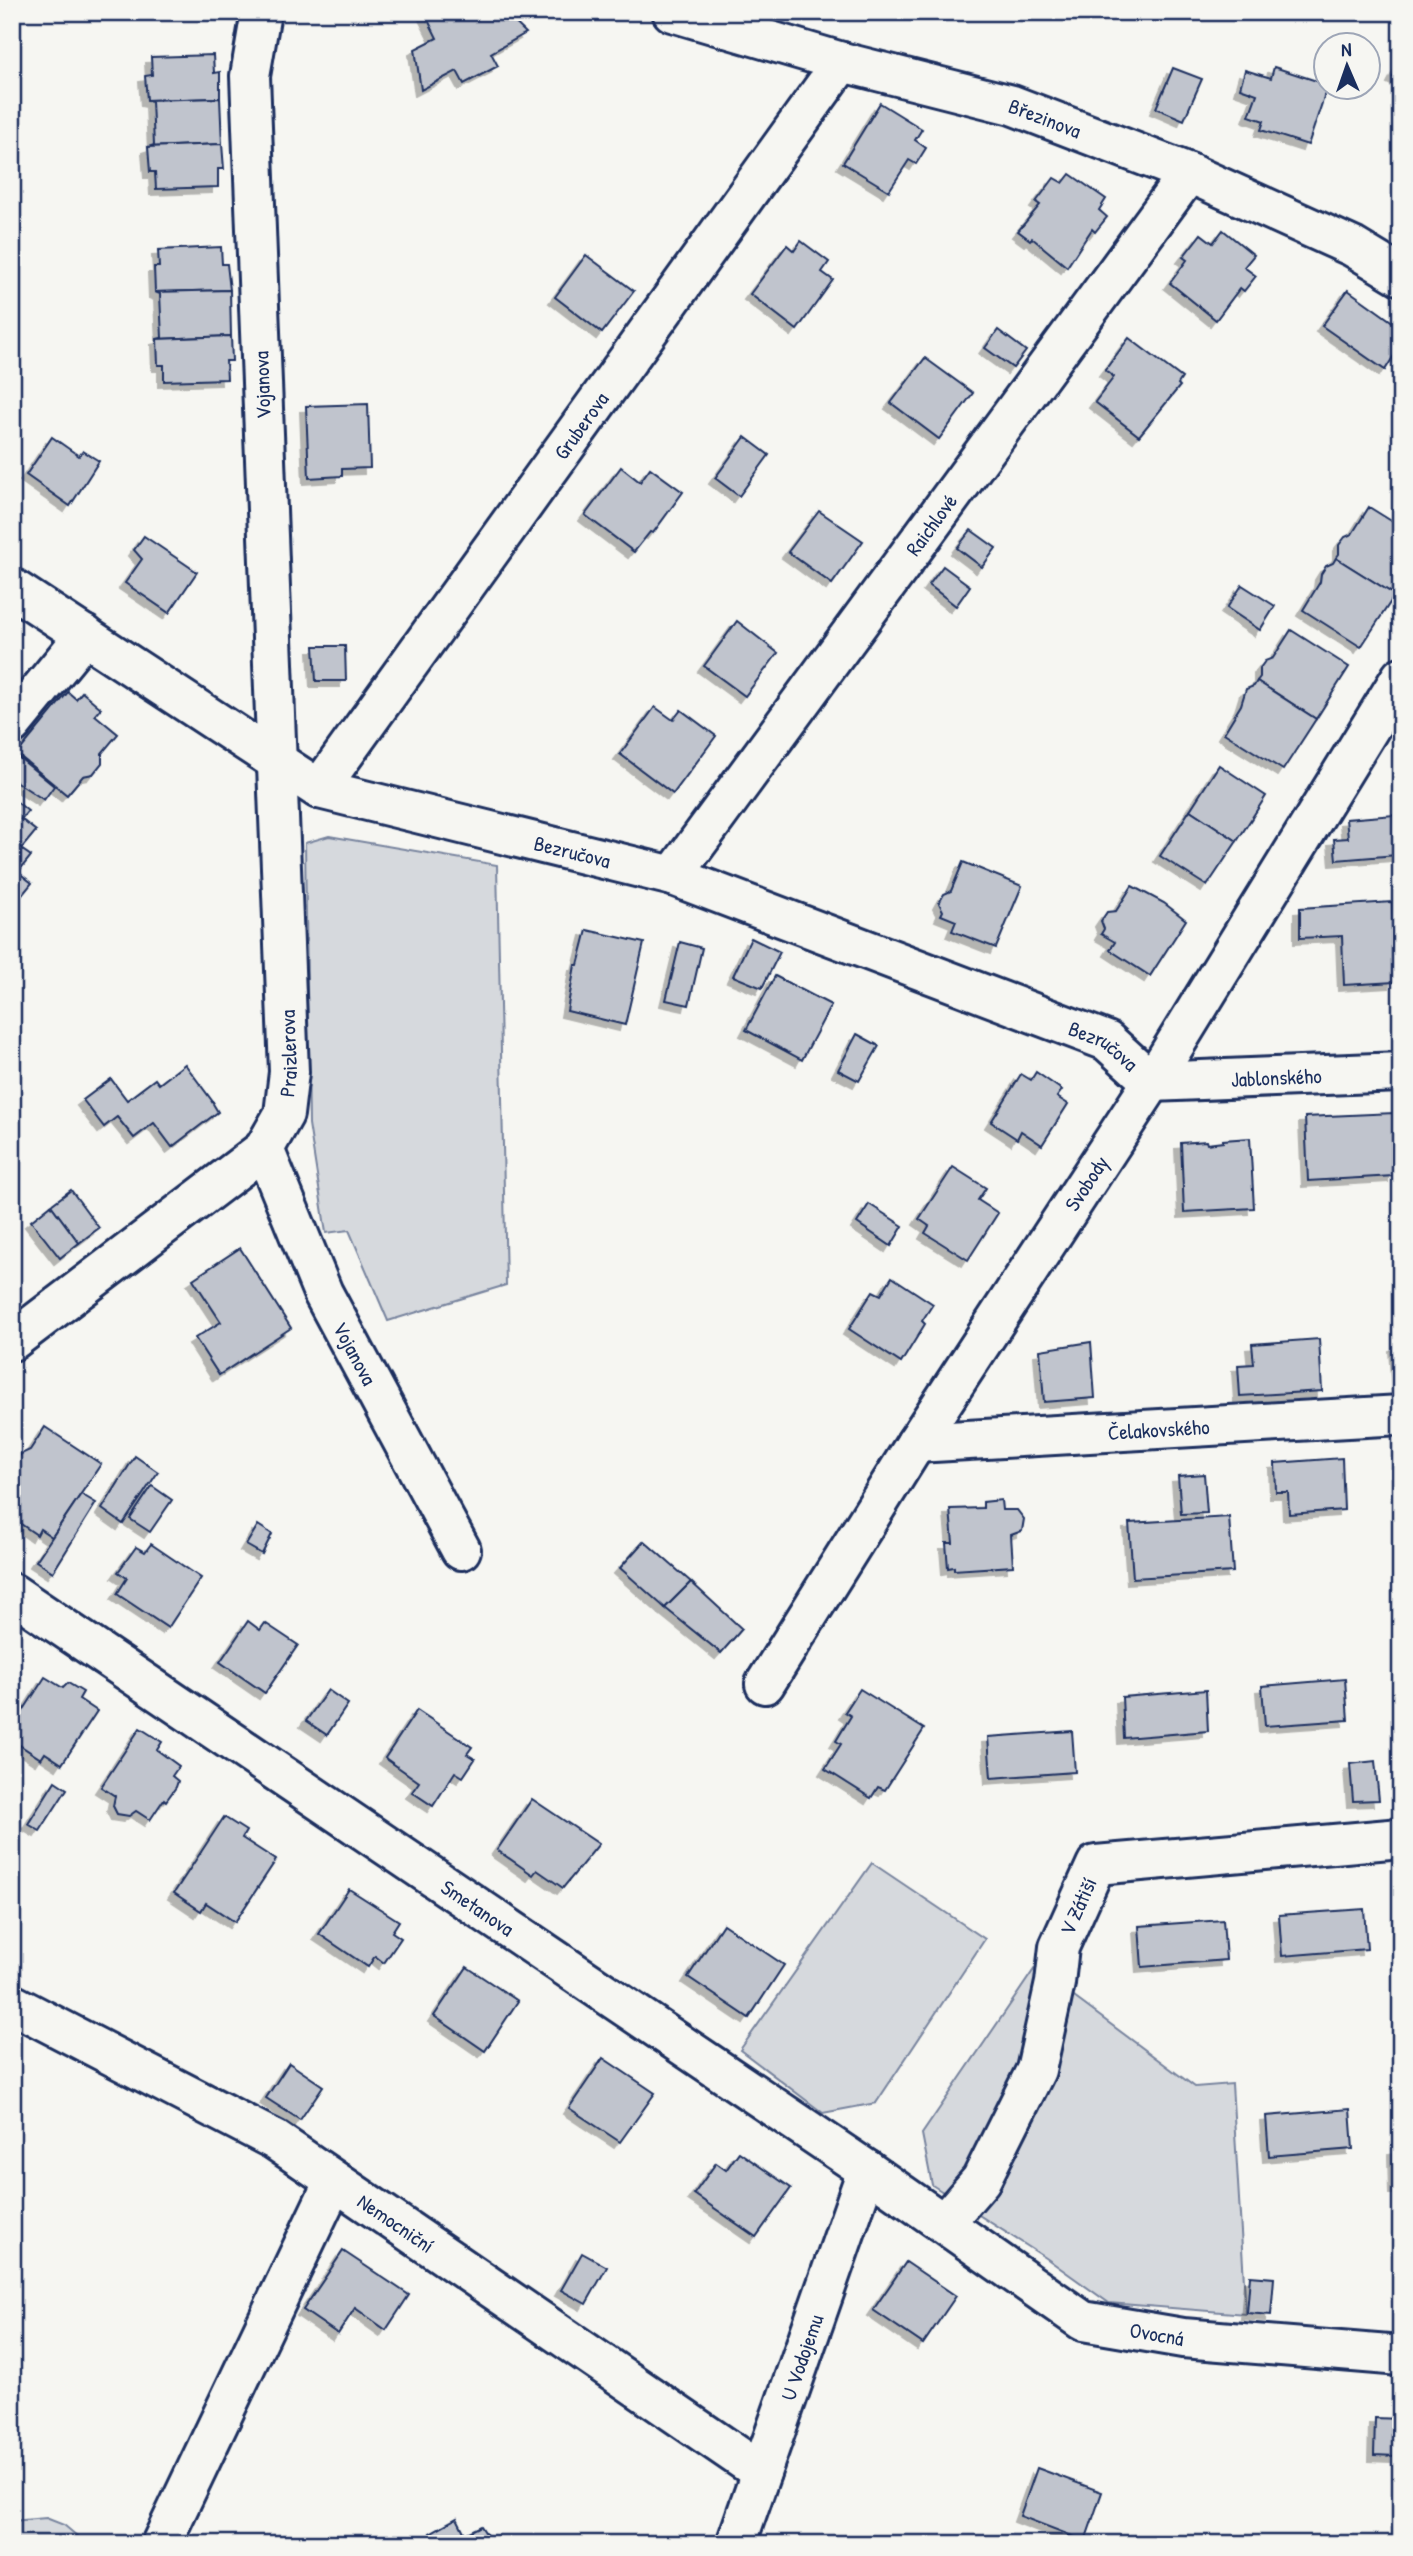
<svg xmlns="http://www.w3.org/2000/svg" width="1413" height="2556" font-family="'Patrick Hand',sans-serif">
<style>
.green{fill:#d6d9dd;stroke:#78849e;stroke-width:2}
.building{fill:#c0c4cd;stroke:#1b2f5e;stroke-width:2;filter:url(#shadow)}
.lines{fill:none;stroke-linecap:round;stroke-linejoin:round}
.street-casing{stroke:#1b2f5e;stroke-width:44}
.street{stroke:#f6f6f2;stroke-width:38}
.labels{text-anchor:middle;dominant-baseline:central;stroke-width:5;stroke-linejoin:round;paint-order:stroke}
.street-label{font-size:21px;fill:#1b2f5e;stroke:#f6f6f2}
</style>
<defs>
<filter id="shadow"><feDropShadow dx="-6" dy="6" stdDeviation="0" flood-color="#0004"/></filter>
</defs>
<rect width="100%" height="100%" fill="#f6f6f2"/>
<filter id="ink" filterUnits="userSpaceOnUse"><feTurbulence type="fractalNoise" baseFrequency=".0143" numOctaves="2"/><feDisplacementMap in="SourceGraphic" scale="14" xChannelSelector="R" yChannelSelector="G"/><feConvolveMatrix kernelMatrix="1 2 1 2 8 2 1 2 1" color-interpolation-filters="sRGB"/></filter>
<g filter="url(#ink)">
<!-- green -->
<g class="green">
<polygon points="329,836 497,865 506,1285 388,1321 349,1230 326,1233 309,1124 305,843"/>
<polygon points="872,1863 985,1939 876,2103 823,2113 740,2050"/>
<polygon points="1035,1968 1195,2087 1232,2084 1246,2314 1109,2303 1046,2258 932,2185 922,2134"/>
<polygon points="46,2518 64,2525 83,2541 84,2544 12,2544 12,2521"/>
</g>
<!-- building -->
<g class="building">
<polygon points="424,12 504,12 526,33 491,53 498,66 464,84 457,71 421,90 415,49 437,38"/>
<polygon points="213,55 214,73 220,72 220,98 147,100 145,76 152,75 151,57"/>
<polygon points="1401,62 1401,81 1393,77"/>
<polygon points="1274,67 1326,84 1327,88 1308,145 1261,130 1264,121 1249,116 1257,94 1240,88 1245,70 1271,78"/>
<polygon points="1173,68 1202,79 1184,120 1156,108"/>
<polygon points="220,98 222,144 148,147 154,145 152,101 147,100"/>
<polygon points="880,103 922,129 915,140 926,148 916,164 909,160 889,191 843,163"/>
<polygon points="222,144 224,169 218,169 218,187 156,189 155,172 150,172 148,147"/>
<polygon points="1070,174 1106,199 1099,210 1107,217 1095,232 1092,229 1067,267 1032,238 1030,240 1018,231 1040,205 1036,202 1054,178 1063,183"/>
<polygon points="1223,230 1254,255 1244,267 1256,276 1244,291 1240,288 1216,320 1170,283 1187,260 1183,257 1201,234 1213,243"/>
<polygon points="801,241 829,262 822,272 833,280 797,330 750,294 787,245 794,251"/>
<polygon points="221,247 222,264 227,264 230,290 155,292 154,267 159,267 158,250"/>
<polygon points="586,255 634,291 602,333 555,297"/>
<polygon points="230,290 231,336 157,339 162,338 160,294 155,292"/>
<polygon points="1348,290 1401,328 1401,357 1395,354 1385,370 1322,326"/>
<polygon points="998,330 1026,351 1013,368 985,348"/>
<polygon points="231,336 232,361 226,361 227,379 164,381 164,365 158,365 157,339"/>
<polygon points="1129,338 1182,378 1178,384 1180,386 1139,436 1095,402 1114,377 1105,370"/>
<polygon points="925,358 973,393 939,439 891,403"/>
<polygon points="368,404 370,468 342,469 342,476 309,478 306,406"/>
<polygon points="52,437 79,456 83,451 99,461 70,506 26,475"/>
<polygon points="745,437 769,455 739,496 715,478"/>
<polygon points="621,467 640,482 650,468 683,492 653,533 650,532 634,552 585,515"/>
<polygon points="1369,507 1401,527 1401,586 1395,595 1336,558 1339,554 1339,545 1345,537 1352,534"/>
<polygon points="819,511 863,541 832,584 788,552"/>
<polygon points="971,530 996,548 982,567 957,548"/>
<polygon points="144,536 197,572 169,613 125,583 142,559 134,550"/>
<polygon points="1336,558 1395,595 1361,647 1303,610 1320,582 1321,574 1326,566 1333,563"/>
<polygon points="943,566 970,586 956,606 929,585"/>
<polygon points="1242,585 1275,606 1260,630 1227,608"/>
<polygon points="737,621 778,653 745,696 704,666"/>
<polygon points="1291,630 1349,667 1316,719 1257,681 1260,677 1260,668 1265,661 1273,658"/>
<polygon points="314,646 345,646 346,681 316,681"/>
<polygon points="1257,681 1316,719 1283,770 1224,733 1241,705 1246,689 1254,686"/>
<polygon points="68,692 76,699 82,692 101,708 95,715 118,734 102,753 102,763 93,774 83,776 67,795 17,754"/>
<polygon points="655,707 673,720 681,710 716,736 673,794 620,754"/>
<polygon points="17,756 54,786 44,800 12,779 12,763"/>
<polygon points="1219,765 1266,796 1237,841 1190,810"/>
<polygon points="12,798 28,811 21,819 36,831 21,849 31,856 18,872 32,883 18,900 12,895"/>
<polygon points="1190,810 1237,841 1207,886 1160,856"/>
<polygon points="1394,815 1397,855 1336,860 1334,839 1348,838 1346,819"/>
<polygon points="963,862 1022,886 996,948 952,931 956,921 941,915 943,911 939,903 944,894 951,891"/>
<polygon points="1132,886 1164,903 1186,920 1150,976 1110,950 1115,942 1101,934 1104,929 1101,921 1107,912 1116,911"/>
<polygon points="1392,902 1395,982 1344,985 1342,936 1300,938 1300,908"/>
<polygon points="587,930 644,943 625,1025 567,1011 575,965 578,965"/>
<polygon points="751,938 780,952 762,988 733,976"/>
<polygon points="680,942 702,948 689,1005 666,1000"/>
<polygon points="775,976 831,1005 802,1060 746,1030"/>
<polygon points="857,1034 879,1046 859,1081 838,1070"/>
<polygon points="185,1064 213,1102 212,1102 218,1112 172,1147 154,1123 134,1138 117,1117 104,1127 83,1100 111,1079 127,1100 155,1079 159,1084"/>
<polygon points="1036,1072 1062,1090 1057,1097 1068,1104 1042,1145 1021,1131 1017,1139 991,1122 1021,1074 1031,1080"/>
<polygon points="1394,1113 1394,1176 1308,1181 1305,1117"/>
<polygon points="1250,1138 1254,1208 1184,1212 1181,1143 1206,1141 1207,1144 1223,1142 1223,1140"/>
<polygon points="953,1167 986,1188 978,1200 998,1213 968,1260 925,1233 929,1226 919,1219"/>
<polygon points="71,1190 99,1228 79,1243 51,1205"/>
<polygon points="869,1204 903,1226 891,1246 857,1223"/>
<polygon points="51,1205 79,1243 60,1258 31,1221"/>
<polygon points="240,1248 291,1328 219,1375 195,1338 221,1322 193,1279"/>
<polygon points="892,1277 933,1304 922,1321 925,1324 901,1363 849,1329 873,1291 881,1295"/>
<polygon points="1319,1339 1322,1391 1240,1396 1238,1365 1254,1364 1252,1344"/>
<polygon points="1091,1342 1095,1398 1044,1402 1040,1350"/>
<polygon points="1401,1344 1401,1385 1398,1385 1395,1345"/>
<polygon points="45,1427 101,1464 52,1537 40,1529 37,1535 12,1518 12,1466 21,1454 30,1450"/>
<polygon points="135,1456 158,1472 123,1524 102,1509"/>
<polygon points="1342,1458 1344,1510 1289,1514 1288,1492 1276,1492 1275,1463"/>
<polygon points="1204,1474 1207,1513 1181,1514 1178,1476"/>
<polygon points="152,1486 172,1500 150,1532 130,1519"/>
<polygon points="81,1494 96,1503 53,1572 36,1561"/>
<polygon points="1001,1500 1002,1510 1017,1510 1024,1519 1022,1531 1011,1535 1013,1566 954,1570 954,1567 948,1568 946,1543 953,1543 950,1509 983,1508 983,1502"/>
<polygon points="1229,1517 1233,1572 1133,1578 1129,1523"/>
<polygon points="258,1525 272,1534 262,1554 246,1545"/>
<polygon points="644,1541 691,1582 665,1608 620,1568"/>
<polygon points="151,1544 201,1578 168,1628 117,1594 127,1578 118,1572 136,1547 145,1552"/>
<polygon points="691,1582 742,1629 721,1653 665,1608"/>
<polygon points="248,1621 260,1630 265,1623 298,1645 265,1693 220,1662"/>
<polygon points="45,1677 63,1688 68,1683 83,1692 79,1699 97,1711 62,1764 45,1753 41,1759 12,1740 17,1734 12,1731 12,1728"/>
<polygon points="1345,1679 1348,1720 1265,1726 1262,1686"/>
<polygon points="860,1689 924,1729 885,1790 878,1787 871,1798 825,1769 841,1744 836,1741 851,1716 845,1712"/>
<polygon points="328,1690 348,1704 327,1735 306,1721"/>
<polygon points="1206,1690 1208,1731 1124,1738 1122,1697"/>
<polygon points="417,1710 472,1747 467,1754 475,1759 463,1777 455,1772 433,1806 412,1792 419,1782 385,1758"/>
<polygon points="140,1728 162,1742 157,1750 179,1766 172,1776 178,1781 176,1787 166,1801 164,1799 150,1820 136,1811 129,1816 117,1814 113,1806 115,1796 101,1787"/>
<polygon points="1072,1731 1075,1772 991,1778 988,1737"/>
<polygon points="1375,1761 1379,1800 1353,1801 1350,1764"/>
<polygon points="55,1781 67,1789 40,1831 28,1824"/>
<polygon points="532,1799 599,1844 563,1888 537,1870 533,1875 497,1850"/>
<polygon points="224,1817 246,1831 242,1838 276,1860 235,1922 206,1903 201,1911 174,1893"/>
<polygon points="349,1889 399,1921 392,1932 401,1938 384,1963 375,1956 368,1967 319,1934"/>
<polygon points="1364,1909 1367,1949 1282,1956 1279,1915"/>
<polygon points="1223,1920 1226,1960 1142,1967 1139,1926"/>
<polygon points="723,1924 784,1965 749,2018 688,1977"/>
<polygon points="467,1967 518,2001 485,2051 434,2016"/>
<polygon points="603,2058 655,2093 620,2142 569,2108"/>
<polygon points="289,2063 323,2086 300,2120 266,2098"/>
<polygon points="1350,2109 1353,2149 1269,2156 1266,2116"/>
<polygon points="1401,2148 1401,2188 1395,2188 1394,2149"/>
<polygon points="739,2152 791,2188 756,2237 694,2194 716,2163 726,2170"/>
<polygon points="343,2251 409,2295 386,2330 355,2308 338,2334 303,2310"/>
<polygon points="582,2253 607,2267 586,2304 561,2290"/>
<polygon points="906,2262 956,2296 923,2344 873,2310"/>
<polygon points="1250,2276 1274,2278 1271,2315 1247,2313"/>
<polygon points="1375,2418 1401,2419 1401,2449 1396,2449 1396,2456 1374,2455"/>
<polygon points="1037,2468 1102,2492 1085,2541 1020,2516"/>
<polygon points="457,2518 465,2534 481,2526 488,2537 475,2544 436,2544 430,2533"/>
</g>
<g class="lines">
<defs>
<g id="street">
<path id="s1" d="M 672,12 L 842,62 L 1012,105 L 1189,173 L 1353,247 L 1401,276"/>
<path id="s2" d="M 12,588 L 319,789 L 673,876 L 1107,1041 L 1152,1082 L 1401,1072"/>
<polyline points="12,724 85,635"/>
<path id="s3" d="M 319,789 L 842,62"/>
<path id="s4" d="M 673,876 L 1189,173"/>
<path id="s5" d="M 264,1149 L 323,1293 L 461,1550"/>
<path id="s6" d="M 12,1341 L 264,1149 L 284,1114 L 289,1072 L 250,76 L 261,12"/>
<path id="s7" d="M 916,1443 L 1401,1415"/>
<path id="s8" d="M 12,1593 L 867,2170 L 1083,2321 L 1183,2338 L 1401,2356"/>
<path id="s9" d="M 765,1684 L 916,1443 L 1152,1082 L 1401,677"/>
<path id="s10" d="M 12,2004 L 275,2140 L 761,2472"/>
<path id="s11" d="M 944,2223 L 981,2180 L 1036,2070 L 1055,1983 L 1059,1947 L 1096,1865 L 1401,1838"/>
<polyline points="161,2544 334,2181"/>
<path id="s12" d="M 736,2544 L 867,2170"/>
</g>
</defs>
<!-- street casing -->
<use href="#street" class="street-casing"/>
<!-- street -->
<use href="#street" class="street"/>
</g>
</g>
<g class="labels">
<!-- street labels -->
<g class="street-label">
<text stroke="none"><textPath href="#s1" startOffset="388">Březinova</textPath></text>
<text transform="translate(262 385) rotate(-92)">Vojanova</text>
<text stroke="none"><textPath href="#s3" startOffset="448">Gruberova</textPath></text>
<text stroke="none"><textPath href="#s4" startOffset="436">Raichlové</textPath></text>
<text stroke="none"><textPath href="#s2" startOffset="628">Bezručova</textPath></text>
<text stroke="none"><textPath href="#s2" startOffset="1195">Bezručova</textPath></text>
<text stroke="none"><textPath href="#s6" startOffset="418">Praizlerova</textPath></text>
<text stroke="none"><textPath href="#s2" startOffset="1381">Jablonského</textPath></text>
<text stroke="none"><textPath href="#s9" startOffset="595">Svobody</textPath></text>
<text stroke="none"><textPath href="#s5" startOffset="224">Vojanova</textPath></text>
<text stroke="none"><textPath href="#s7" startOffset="243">Čelakovského</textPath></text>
<text stroke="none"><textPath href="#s11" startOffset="350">V Zátiší</textPath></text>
<text stroke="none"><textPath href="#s8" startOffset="562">Smetanova</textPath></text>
<text stroke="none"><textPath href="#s10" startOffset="443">Nemocniční</textPath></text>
<text stroke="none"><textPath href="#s8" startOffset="1370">Ovocná</textPath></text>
<text stroke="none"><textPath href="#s12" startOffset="198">U Vodojemu</textPath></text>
</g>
</g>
<!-- margin -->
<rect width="1413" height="2556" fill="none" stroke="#f6f6f2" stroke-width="42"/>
<rect x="21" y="21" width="1371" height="2514" fill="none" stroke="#1b2f5e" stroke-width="2.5" filter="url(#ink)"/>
<!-- north arrow -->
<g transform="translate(1347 66) rotate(358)"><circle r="33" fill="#f6f6f2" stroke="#9ea6b7" stroke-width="2"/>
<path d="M0-5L12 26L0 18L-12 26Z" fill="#1b2f5e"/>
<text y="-10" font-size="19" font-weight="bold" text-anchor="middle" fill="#1b2f5e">N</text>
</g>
</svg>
